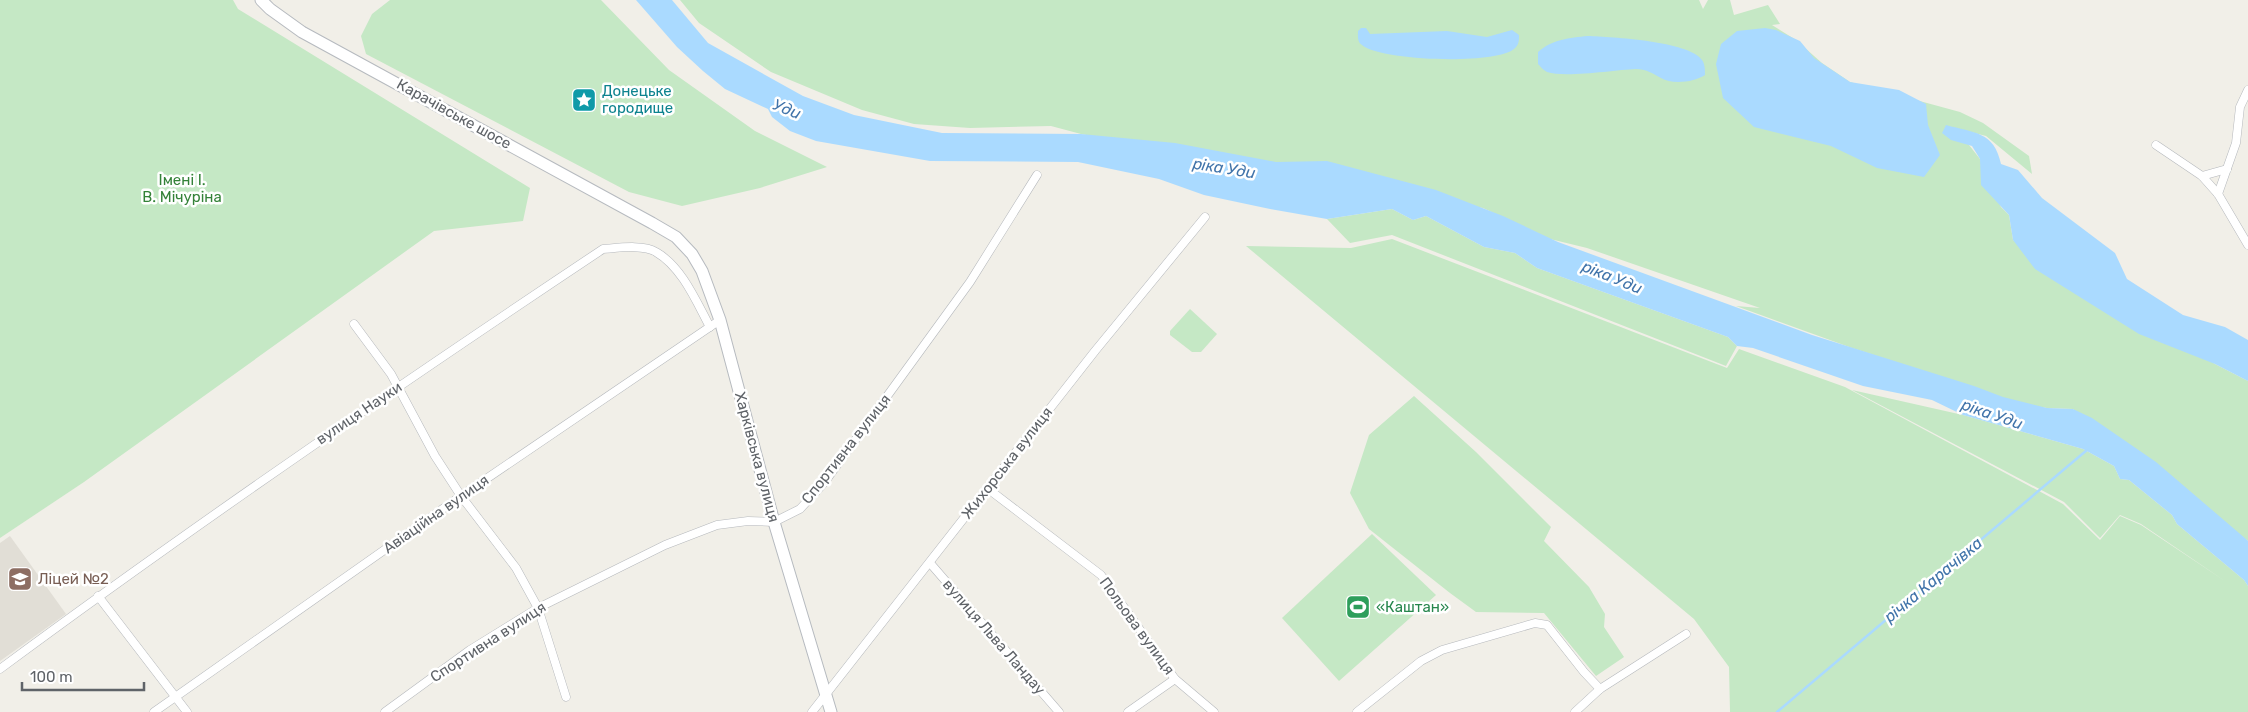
<svg xmlns="http://www.w3.org/2000/svg" width="2248" height="712" font-family="Rubik,sans-serif">
<style>
.education{fill:#e1ded6}
.green{fill:#c5e8c5}
.water{fill:#aadaff}
.lines{fill:none;stroke-linecap:round;stroke-linejoin:round}
.stream{stroke:#aadaff;stroke-width:2.5}
.minor-casing{stroke:#b5b8bc;stroke-width:9}
.secondary-casing{stroke:#b6babf;stroke-width:13}
.minor{stroke:#fff;stroke-width:8}
.secondary{stroke:#fff;stroke-width:11}
.labels{text-anchor:middle;dominant-baseline:central;stroke-width:5;stroke-linejoin:round;paint-order:stroke}
.culture-label{font-size:15px;fill:#0d838f;stroke:#fff;text-anchor:start}
.street-label{font-size:15px;fill:#5f6368;stroke:#fff}
.park-label{font-size:15px;fill:#348238;stroke:#fff}
.education-label{font-size:15px;fill:#785e54;stroke:#fff;text-anchor:start}
.leisure-label{font-size:15px;fill:#27864d;stroke:#fff;text-anchor:start}
.water-label{font-size:16px;font-style:italic;fill:#4174aa;stroke:#fff}
</style>
<rect width="100%" height="100%" fill="#f1efe8"/>
<!-- education -->
<polygon class="education" points="10,536 66,614 0,661 0,543"/>
<!-- green -->
<g class="green">
<polygon points="0,0 233,0 238,9 530,188 523,221 434,231 84,482 0,538"/>
<polygon points="390,0 601,0 669,70 755,131 827,167 760,188 682,206 629,192 366,54 361,36 372,14"/>
<polygon points="680,0 1699,0 1703,9 1708,0 1730,0 1734,15 1768,5 1780,24 1772,25 1796,40 1822,63 1850,82 1960,112 1983,123 2029,156 2032,174 1986,136 1947,126 1969,145 1980,159 2001,207 2009,215 2013,240 2215,364 2248,381 2248,541 2073,409 2047,408 2008,402 1945,378 1852,348 1736,306 1760,308 1587,248 1550,239 1483,208 1081,134 1051,126 970,128 914,124 862,110 771,72 699,23"/>
<polygon points="1392,209 1413,220 1426,216 1484,247 1515,253 1537,268 1728,337 1737,346 1726,366 1392,235 1350,243 1327,219"/>
<polygon points="1392,239 1727,368 1739,349 1845,387 2063,504 2100,540 2120,516 2141,525 2225,581 2141,524 2120,515 2100,538 2064,502 1852,390 1963,415 2083,449 2114,466 2120,479 2129,480 2172,515 2177,524 2244,580 2248,586 2248,712 1730,712 1729,667 1694,619 1246,246 1351,248"/>
<polygon points="1190,309 1217,334 1201,352 1192,352 1170,335 1170,331"/>
<polygon points="1414,396 1476,452 1551,527 1544,541 1589,587 1605,614 1604,627 1624,657 1596,676 1544,613 1476,612 1450,593 1369,529 1350,493 1369,435"/>
<polygon points="1372,534 1436,595 1339,681 1282,618"/>
</g>
<!-- water -->
<g class="water">
<polygon points="636,0 672,0 708,43 803,96 854,115 942,133 1081,134 1175,143 1276,162 1327,161 1436,190 1503,216 1558,242 1812,335 1974,386 2003,397 2047,408 2073,409 2092,418 2156,462 2246,539 2248,541 2248,586 2244,580 2177,524 2172,515 2129,480 2120,479 2114,466 2083,449 1963,415 1932,400 1863,386 1753,348 1737,346 1728,337 1537,268 1515,253 1484,247 1426,216 1413,220 1392,209 1327,219 1270,209 1204,195 1159,179 1078,162 930,161 816,141 790,131 772,117 768,109 725,89 703,71 677,47"/>
<path d="M 1361,28 L 1366,28 L 1370,34 L 1447,31 L 1487,37 L 1512,30 L 1519,35 C 1519,41 1519,45 1514,49 C 1495,65 1381,61 1362,45 C 1357,42 1358,36 1358,31 Z"/>
<polygon points="1765,28 1776,30 1800,41 1814,58 1850,82 1899,90 1926,104 1928,125 1940,155 1924,177 1877,168 1831,146 1754,127 1723,98 1716,64 1721,44 1737,31"/>
<path d="M 1588,36 C 1611,37 1689,41 1702,60 C 1705,64 1705,70 1705,75 C 1695,82 1672,85 1661,78 C 1652,73 1646,69 1636,69 C 1614,70 1565,78 1547,72 C 1543,70 1541,67 1538,64 L 1538,52 C 1553,39 1569,38 1588,36 Z"/>
<path d="M 1946,125 C 1974,133 1994,131 2001,164 L 2018,170 L 2042,198 L 2115,253 L 2127,279 L 2183,315 L 2225,327 L 2248,340 L 2248,381 L 2215,364 L 2139,334 L 2035,269 L 2013,240 L 2009,215 L 1981,185 L 1980,159 L 1972,146 L 1951,140 L 1942,133 Z"/>
</g>
<g class="lines">
<!-- stream -->
<polyline class="stream" points="1777,712 2087,450"/>
<defs>
<g id="minor">
<polyline points="2156,145 2202,176 2218,194 2248,245"/>
<polyline points="2202,176 2227,169"/>
<polyline points="2218,194 2236,143 2240,107 2248,90"/>
<polyline points="354,324 391,374 435,456 461,496 516,568 538,608 566,697"/>
<polyline points="987,488 1101,575 1175,679 1214,712"/>
<polyline points="930,563 1059,712"/>
<polyline points="98,596 187,712"/>
<path d="M 0,669 C 197,523 399,385 603,249 C 617,248 644,244 656,252 C 682,267 696,301 710,327"/>
<polyline points="154,712 461,496 720,320"/>
<polyline points="385,712 470,650 538,608 665,545 717,525 748,521 774,522 800,509 824,483 970,282 1037,175"/>
<polyline points="812,712 1095,351 1205,217"/>
<polyline points="1128,712 1175,679"/>
<polyline points="1357,712 1421,661 1442,650 1535,623 1547,625 1584,672 1600,689"/>
<polyline points="1575,712 1600,689 1686,634"/>
</g>
<polyline id="secondary" points="261,0 270,9 302,32 652,223 676,237 692,254 702,271 720,320 774,522 831,712"/>
</defs>
<!-- minor casing -->
<use href="#minor" class="minor-casing"/>
<!-- secondary casing -->
<use href="#secondary" class="secondary-casing"/>
<!-- minor -->
<use href="#minor" class="minor"/>
<!-- secondary -->
<use href="#secondary" class="secondary"/>
</g>
<!-- icons -->
<defs>
<symbol id="sight-square" viewBox="-11 -11 22 22"><rect x="-9" y="-9" width="18" height="18" rx="4" fill="#0f9aa8" stroke="#fff"/><path d="M0-6L1.8-2.2L6-1.7L2.9 1.2L3.7 5.4L0 3.3L-3.7 5.4L-2.9 1.2L-6-1.7L-1.8-2.2Z" fill="#fff"/></symbol>
<symbol id="school-square" viewBox="-11 -11 22 22"><rect x="-9" y="-9" width="18" height="18" rx="4" fill="#8d6e63" stroke="#fff"/><path d="M0-5L7-2L0 1L-7-2ZM-4 1L0 2.5L4 1V4Q0 6-4 4Z" fill="#fff"/></symbol>
<symbol id="stadium-square" viewBox="-11 -11 22 22"><rect x="-9" y="-9" width="18" height="18" rx="4" fill="#2e9e5b" stroke="#fff"/><path d="M0-5a6.5 5 0 1 0 0 10a6.5 5 0 1 0 0-10ZM-3.5-1.8h7v3.6h-7Z" fill="#fff"/></symbol>
</defs>
<g fill-rule="evenodd">
<use href="#sight-square" x="570" y="86" width="28" height="28"/>
<use href="#school-square" x="6" y="565" width="28" height="28"/>
<use href="#stadium-square" x="1344" y="593" width="28" height="28"/>
</g>
<g class="labels">
<!-- culture labels -->
<g class="culture-label">
<text x="602" y="91">Донецьке<tspan x="602" dy="17">городище</tspan></text>
</g>
<!-- street labels -->
<g class="street-label">
<text transform="translate(454 114) rotate(29)">Карачівське шосе</text>
<text transform="translate(359 413) rotate(-34)">вулиця Науки</text>
<text transform="translate(846 449) rotate(-52)">Спортивна вулиця</text>
<text transform="translate(757 457) rotate(75)">Харківська вулиця</text>
<text transform="translate(1007 463) rotate(-52)">Жихорська вулиця</text>
<text transform="translate(436 514) rotate(-35)">Авіаційна вулиця</text>
<text transform="translate(1137 626) rotate(54)">Польова вулиця</text>
<text transform="translate(994 637) rotate(49)">вулиця Льва Ландау</text>
<text transform="translate(488 642) rotate(-33)">Спортивна вулиця</text>
</g>
<!-- park labels -->
<g class="park-label">
<text x="182" y="180">Імені І.<tspan x="182" dy="17">В. Мічуріна</tspan></text>
</g>
<!-- education labels -->
<g class="education-label">
<text x="38" y="579">Ліцей №2</text>
</g>
<!-- leisure labels -->
<g class="leisure-label">
<text x="1376" y="607">«Каштан»</text>
</g>
<!-- water labels -->
<g class="water-label">
<text transform="translate(787 109) rotate(22)">Уди</text>
<text transform="translate(1224 168) rotate(9)">ріка Уди</text>
<text transform="translate(1612 277) rotate(22)">ріка Уди</text>
<text transform="translate(1992 414) rotate(19)">ріка Уди</text>
<text transform="translate(1933 580) rotate(-40)">річка Карачівка</text>
</g>
</g>
<!-- scale -->
<path d="M22 682v8h122v-8" fill="none" stroke="#5f6368" stroke-width="2.5"/>
<text x="30" y="682" font-size="15" fill="#5f6368" stroke="#ffffff" stroke-width="4" paint-order="stroke">100 m</text>
</svg>
